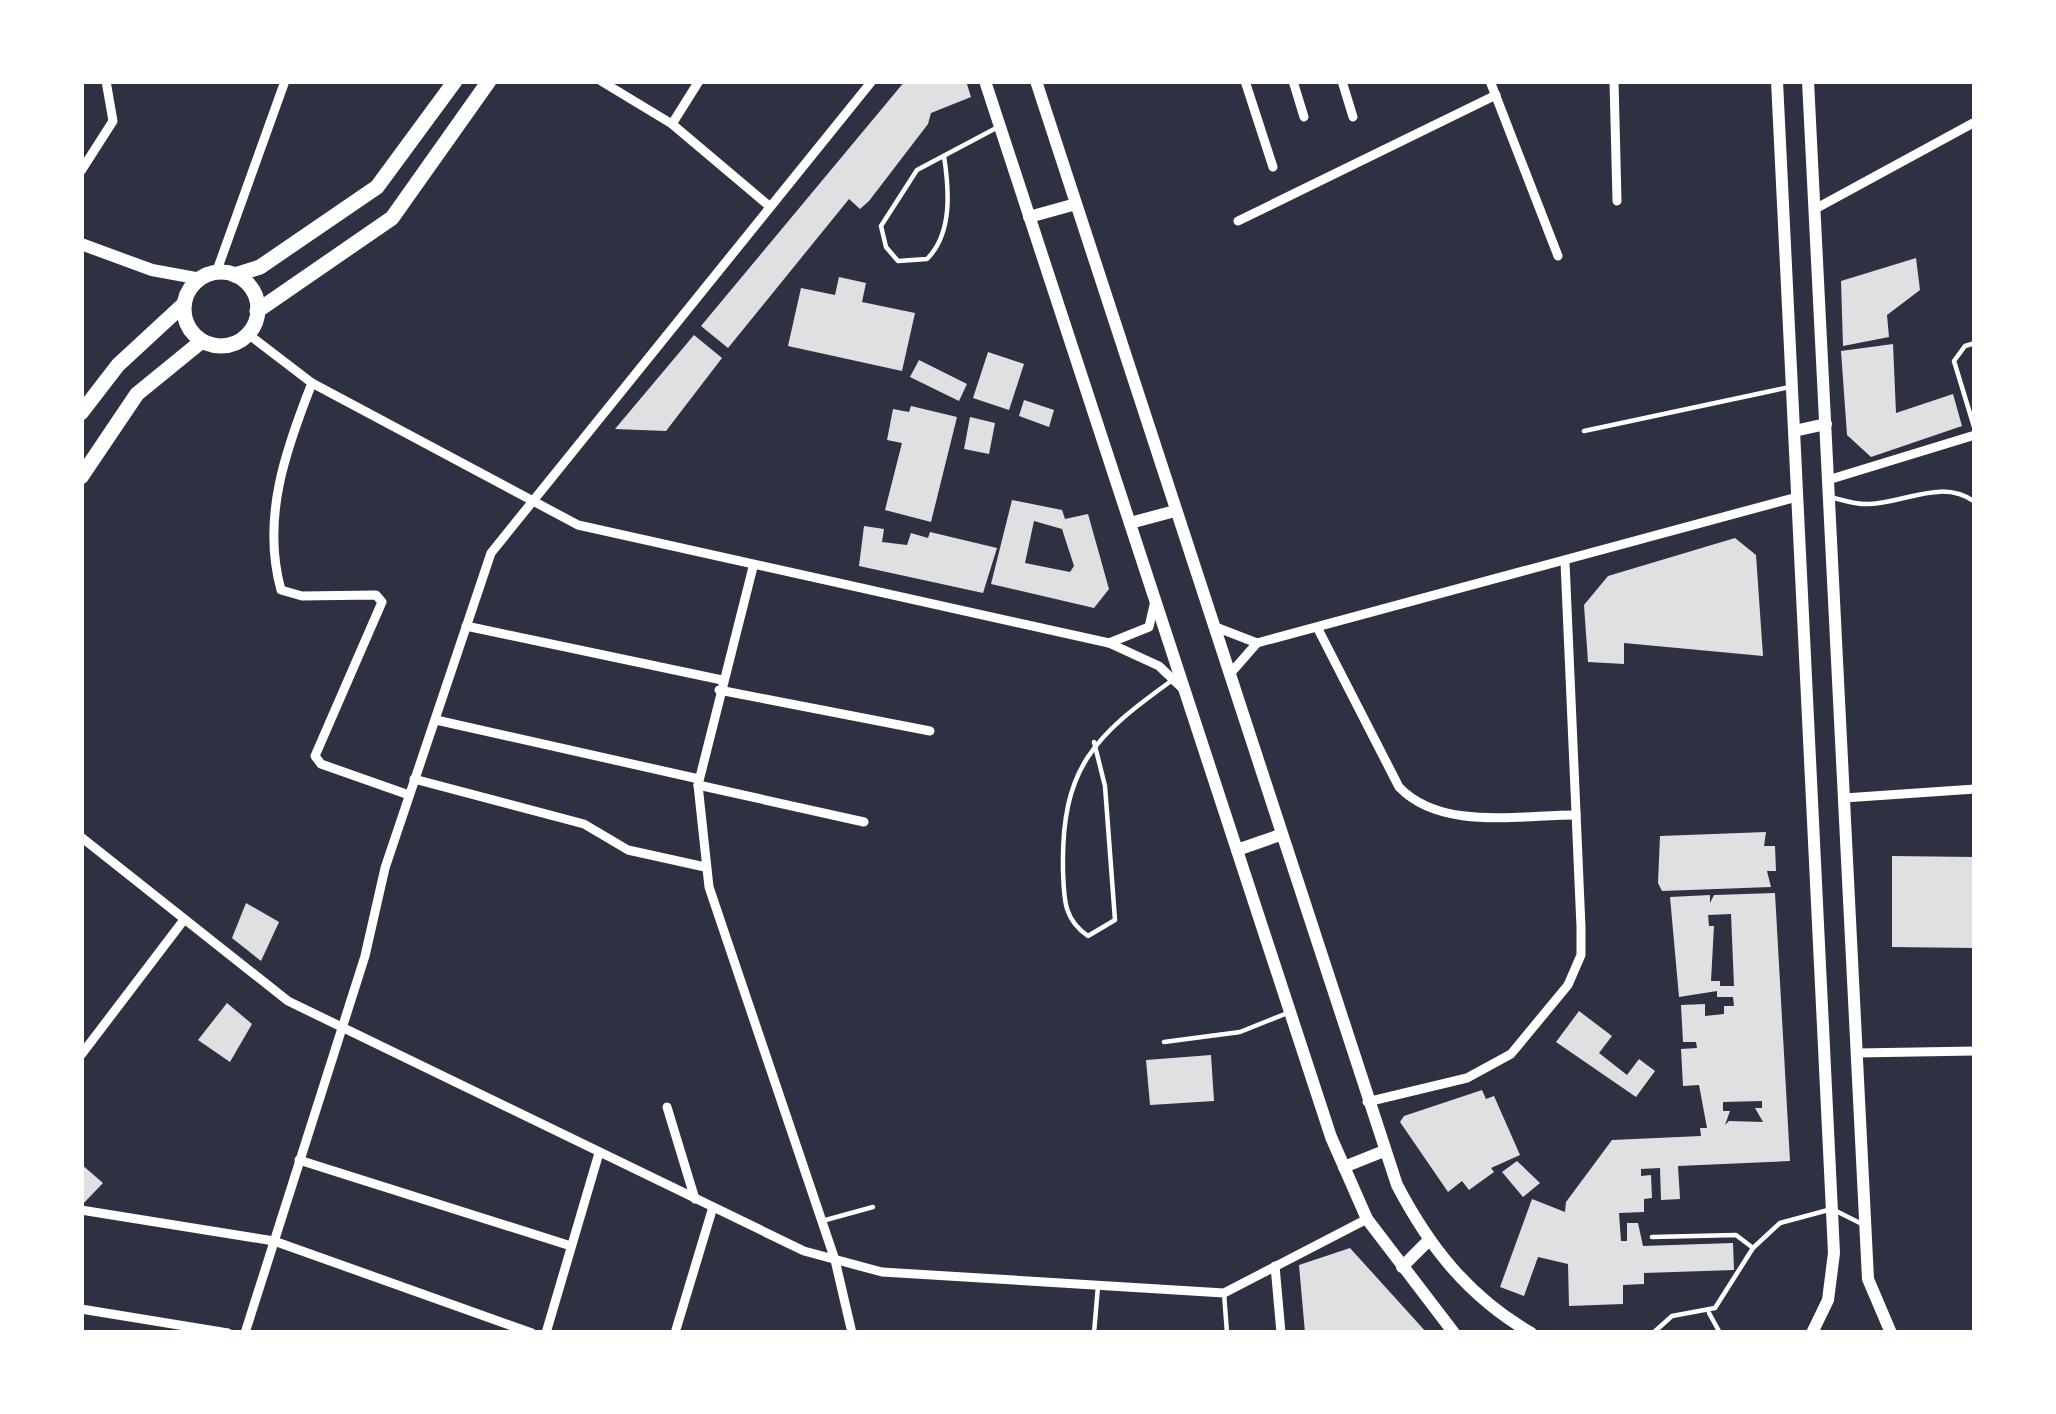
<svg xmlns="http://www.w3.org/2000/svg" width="2056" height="1414" font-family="Helvetica,sans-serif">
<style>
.building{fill:#e0e0e3;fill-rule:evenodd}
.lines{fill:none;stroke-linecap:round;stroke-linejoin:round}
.service{stroke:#fff;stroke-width:4.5}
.minor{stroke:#fff;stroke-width:9}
.tertiary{stroke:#fff;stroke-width:12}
.trunk{stroke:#fff;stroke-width:15}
</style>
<rect width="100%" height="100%" fill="#2d3142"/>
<!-- building -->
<g class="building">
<polygon points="905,81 966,81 971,97 931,113 928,124 869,201 860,209 849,199 728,348 701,326"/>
<polygon points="1916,258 1920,290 1887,315 1889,337 1843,346 1841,281"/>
<polygon points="839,277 866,283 862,302 915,313 902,371 788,346 801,288 835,295"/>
<polygon points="694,335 722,358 666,431 615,429"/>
<polygon points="1893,344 1896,413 1953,394 1962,426 1871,457 1847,435 1841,351"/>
<polygon points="988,352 1024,364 1009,410 973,398"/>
<polygon points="919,360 967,384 959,401 910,377"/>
<polygon points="1024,400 1054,410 1049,427 1019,416"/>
<polygon points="911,406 957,417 931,522 885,510 902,443 887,440 893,409 909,412"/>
<polygon points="970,417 995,423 989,454 964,449"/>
<path d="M 1012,500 L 1062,510 L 1065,519 L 1088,514 L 1109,589 L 1094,608 L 991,584 ZM 1034,521 L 1062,529 L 1074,566 L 1070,572 L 1025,563 Z"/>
<polygon points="864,526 884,529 882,542 907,545 911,533 928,538 930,532 997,548 983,593 859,566"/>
<polygon points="1735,538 1756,555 1763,656 1624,643 1624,664 1588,662 1584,605 1608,576"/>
<polygon points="1766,832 1764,846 1775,846 1776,871 1767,871 1771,887 1662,891 1658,883 1660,836"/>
<polygon points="1892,856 1975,857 1975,948 1892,947"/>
<path d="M 1775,893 L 1790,1161 L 1678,1166 L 1680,1199 L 1661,1200 L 1660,1168 L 1641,1169 L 1641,1176 L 1651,1175 L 1652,1198 L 1644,1199 L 1644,1212 L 1619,1213 L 1621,1241 L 1627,1241 L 1627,1223 L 1638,1223 L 1643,1246 L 1733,1243 L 1734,1270 L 1644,1273 L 1644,1284 L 1623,1285 L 1623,1304 L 1569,1306 L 1568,1264 L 1538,1257 L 1524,1296 L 1500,1287 L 1532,1199 L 1565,1212 L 1566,1202 L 1612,1140 L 1701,1136 L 1700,1128 L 1707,1128 L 1699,1085 L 1683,1086 L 1681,1049 L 1697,1048 L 1696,1042 L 1683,1042 L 1681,1005 L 1705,1004 L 1705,1016 L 1724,1014 L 1724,1006 L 1734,1006 L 1733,997 L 1717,997 L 1717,991 L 1679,997 L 1670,897 L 1710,895 L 1710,903 L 1714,895 ZM 1731,914 L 1734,986 L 1720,986 L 1720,981 L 1711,981 L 1714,926 L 1709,926 L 1708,915 ZM 1762,1101 L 1762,1108 L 1755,1108 L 1763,1122 L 1729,1121 L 1725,1125 L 1730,1111 L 1723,1111 L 1723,1102 Z"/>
<polygon points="246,903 279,922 261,961 232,938"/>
<polygon points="227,1003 252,1024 230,1062 198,1040"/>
<polygon points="1579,1011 1612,1036 1599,1053 1627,1075 1639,1059 1655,1071 1636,1097 1556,1042"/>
<polygon points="1211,1055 1214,1101 1150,1105 1146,1060"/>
<polygon points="1482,1090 1486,1099 1494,1096 1520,1155 1491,1168 1494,1172 1469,1190 1462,1181 1448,1192 1400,1122 1404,1116"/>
<polygon points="1517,1161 1540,1183 1523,1197 1502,1172"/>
<polygon points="81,1164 103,1183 81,1206"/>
<polygon points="1350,1248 1427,1333 1305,1333 1299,1265"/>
</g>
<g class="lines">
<!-- service -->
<g class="service">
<path d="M 944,156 C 949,189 953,233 927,259 L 898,261 L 886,247 L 881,226 L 917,170 L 1000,126"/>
<polyline points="1975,343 1965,346 1954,361 1975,430"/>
<polyline points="1584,431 1790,387"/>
<path d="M 1830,497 C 1843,500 1856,505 1869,504 C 1905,503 1942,478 1975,502"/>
<path d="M 1094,742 L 1105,786 L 1115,920 L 1088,936 C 1063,919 1064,898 1063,870 C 1061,767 1094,736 1174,679"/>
<polyline points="1164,1042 1240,1032 1285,1014"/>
<polyline points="822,1221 873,1207"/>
<polyline points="1652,1237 1736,1235 1753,1248"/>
<polyline points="1224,1293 1227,1333"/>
<polyline points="1709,1313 1720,1333"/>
<polyline points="1094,1333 1098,1286"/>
<polyline points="1653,1333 1672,1316 1715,1308 1753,1248 1780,1223 1832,1209 1860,1223"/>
</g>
<!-- minor -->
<g class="minor">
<polyline points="601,81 672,124 768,205"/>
<polyline points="1245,81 1273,167"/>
<polyline points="1293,81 1304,117"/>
<polyline points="1342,81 1353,117"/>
<polyline points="1490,81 1558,256"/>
<polyline points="1614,81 1617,201"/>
<polyline points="672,124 699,81"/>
<polyline points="81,171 113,121 106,81"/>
<polyline points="1815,209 1975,122"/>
<polyline points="1238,221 1496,95"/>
<polyline points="216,273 285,81"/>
<polyline points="248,334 312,383 578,525 1109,643 1159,666 1183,689"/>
<path d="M 312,383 C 286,449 261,518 281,590 L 302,596 L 376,595 L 382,602 L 315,756 L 321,764 L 409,795"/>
<polyline points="1828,480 1975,435"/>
<polyline points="753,567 698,785 709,887 835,1260 852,1333"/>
<polyline points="466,626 722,680"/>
<polyline points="1213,626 1257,643 1797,497"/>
<path d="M 1318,629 L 1399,787 C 1441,831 1519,815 1576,815"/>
<polyline points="1109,643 1149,627 1154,605"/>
<polyline points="1229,675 1257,643"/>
<polyline points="719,690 930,731"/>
<polyline points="436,720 699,779"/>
<polyline points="414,779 584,824 628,850 705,867"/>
<polyline points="698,785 864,822"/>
<polyline points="1844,798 1975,789"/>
<polyline points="81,837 288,1001 804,1251 882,1272 1224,1293 1367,1219"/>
<polyline points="1857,1053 1975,1051"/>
<polyline points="81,1055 183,921"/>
<polyline points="1367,1102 1467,1078 1511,1054 1568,985 1581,955 1581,927 1565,562"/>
<polyline points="667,1107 695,1199"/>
<polyline points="299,1160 571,1246"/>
<polyline points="81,1210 274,1241 532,1333"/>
<polyline points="1275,1266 1281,1333"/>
<polyline points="81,1309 228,1333"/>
<polyline points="245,1333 365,956 385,868 491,553 872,81"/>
<polyline points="546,1333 599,1153"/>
<polyline points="675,1333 713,1207"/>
</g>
<!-- tertiary -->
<g class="tertiary">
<polyline points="985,81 1331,1137 1367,1219 1454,1333"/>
<path d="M 1036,81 L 1397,1185 C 1430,1248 1469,1297 1531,1333"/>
<polyline points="1777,81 1834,1253 1828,1300 1812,1333"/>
<polyline points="1808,81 1868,1279 1891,1333"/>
<polyline points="1029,217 1076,204"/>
<polyline points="81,244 152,270 201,279"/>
<polyline points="1794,431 1826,424"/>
<polyline points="1130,523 1175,511"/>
<polyline points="1237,850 1280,835"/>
<polyline points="1344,1167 1384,1151"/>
<polyline points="1402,1267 1429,1240"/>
</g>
<!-- trunk -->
<g class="trunk">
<circle cx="221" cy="309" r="37"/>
<polyline points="235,275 260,267 377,187 455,81"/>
<polyline points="257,311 392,218 489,81"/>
<polyline points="81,413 118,365 184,304"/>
<polyline points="81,477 137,394 202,341"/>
</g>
</g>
<!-- border -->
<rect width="2056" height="1414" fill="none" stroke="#ffffff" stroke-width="168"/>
</svg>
